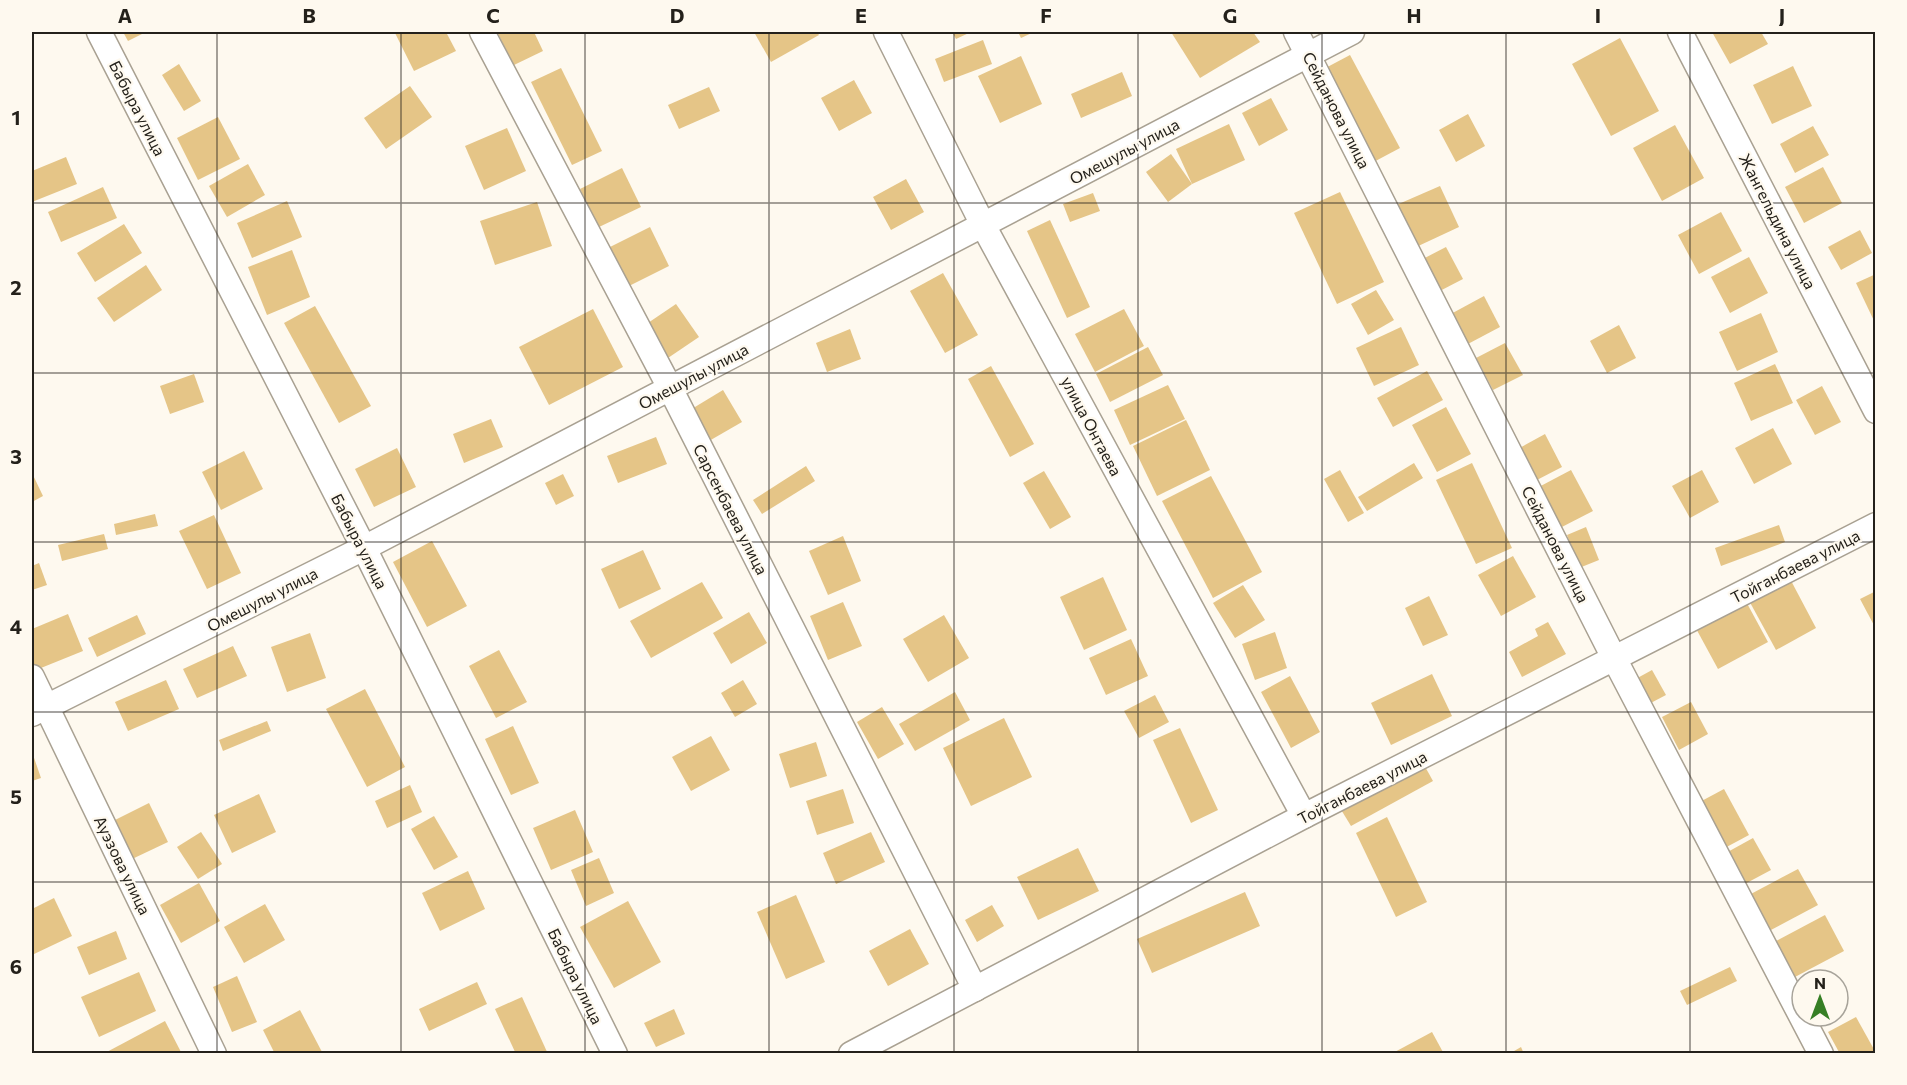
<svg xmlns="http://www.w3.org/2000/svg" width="1907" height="1085" font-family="Commissioner,sans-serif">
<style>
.building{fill:#e5c587}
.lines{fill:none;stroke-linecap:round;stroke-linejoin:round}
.minor-casing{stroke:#a9a192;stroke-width:27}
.minor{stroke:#fff;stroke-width:24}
.grid{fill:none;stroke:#24211b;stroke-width:1.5;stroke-opacity:0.55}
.labels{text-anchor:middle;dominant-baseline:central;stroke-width:4.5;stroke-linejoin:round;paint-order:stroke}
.street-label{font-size:16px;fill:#24211b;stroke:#fef9ef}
.neatline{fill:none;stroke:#24211b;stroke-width:2}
.grid-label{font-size:20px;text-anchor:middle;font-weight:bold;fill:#24211b}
</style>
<rect width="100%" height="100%" fill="#fef9ef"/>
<!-- building -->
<g class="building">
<polygon points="123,32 146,32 128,41"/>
<polygon points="398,32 446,32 456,51 414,71 395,33"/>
<polygon points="497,32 534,32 543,51 514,65"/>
<polygon points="754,32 817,32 819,35 771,62"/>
<polygon points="952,32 971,32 956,39"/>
<polygon points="1018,32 1034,32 1021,38"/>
<polygon points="1171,32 1253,32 1260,42 1200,78"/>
<polygon points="1712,32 1761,32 1768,44 1730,64"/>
<polygon points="1620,38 1659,111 1611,136 1572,64"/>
<polygon points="983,40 992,64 944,82 935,59"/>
<polygon points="1350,55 1400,148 1368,165 1318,72"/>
<polygon points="1021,56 1042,104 1000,123 978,76"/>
<polygon points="179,64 201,101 184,111 162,75"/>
<polygon points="1793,66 1812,106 1772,124 1753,85"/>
<polygon points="561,68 602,151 572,165 531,82"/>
<polygon points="1122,72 1132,96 1081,118 1071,94"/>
<polygon points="854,80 872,113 839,131 821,98"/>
<polygon points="410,86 432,117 386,149 364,118"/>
<polygon points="709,87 720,111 679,129 668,105"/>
<polygon points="1271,98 1288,130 1259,146 1242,113"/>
<polygon points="1468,114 1485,146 1456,162 1439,130"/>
<polygon points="218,117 240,159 198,180 177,138"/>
<polygon points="1229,124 1245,160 1192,184 1176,149"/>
<polygon points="1675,125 1704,178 1662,201 1633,148"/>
<polygon points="1813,126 1829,155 1795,173 1780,144"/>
<polygon points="507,128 526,171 484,190 465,146"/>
<polygon points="1171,154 1192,184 1168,202 1146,172"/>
<polygon points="66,157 77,184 32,202 32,171"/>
<polygon points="248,164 265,195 227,217 209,186"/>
<polygon points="1823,167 1842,203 1804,223 1785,187"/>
<polygon points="622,168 641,207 599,227 580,189"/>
<polygon points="906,179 924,212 891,230 873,197"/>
<polygon points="1440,186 1459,227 1414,248 1394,206"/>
<polygon points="103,187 117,218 61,242 48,212"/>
<polygon points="1340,192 1384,282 1337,304 1294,213"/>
<polygon points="1093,193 1100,211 1070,222 1063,204"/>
<polygon points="287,201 302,237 252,258 237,223"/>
<polygon points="537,202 552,246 495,265 480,221"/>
<polygon points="1721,212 1742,251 1699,274 1678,235"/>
<polygon points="1050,220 1090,307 1067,318 1027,231"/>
<polygon points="124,224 142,253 95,282 77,253"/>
<polygon points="650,227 669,266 627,287 608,248"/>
<polygon points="1860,230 1872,253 1841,270 1828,247"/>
<polygon points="1446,247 1463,279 1434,294 1417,262"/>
<polygon points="292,250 310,297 267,315 248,267"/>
<polygon points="1749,257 1768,293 1730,313 1711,277"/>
<polygon points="146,265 162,290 114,322 97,298"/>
<polygon points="943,273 978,335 945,353 910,291"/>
<polygon points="1876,274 1876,325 1856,283"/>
<polygon points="1376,290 1394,320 1368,335 1351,304"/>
<polygon points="1484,296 1500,327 1466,345 1449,315"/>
<polygon points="676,304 699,337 665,360 642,327"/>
<polygon points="315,306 371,406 339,423 284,323"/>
<polygon points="593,309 623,367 549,405 519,347"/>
<polygon points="1124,309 1144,346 1095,372 1075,334"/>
<polygon points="1761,313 1778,352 1737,371 1719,332"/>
<polygon points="1619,325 1636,358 1607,373 1590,341"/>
<polygon points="1401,327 1419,365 1374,386 1356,348"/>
<polygon points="850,329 861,359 827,372 816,343"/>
<polygon points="1505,343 1523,375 1493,390 1476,358"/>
<polygon points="1148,347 1163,375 1110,402 1096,374"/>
<polygon points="1775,364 1793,403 1751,421 1734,383"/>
<polygon points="991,366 1034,444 1010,457 968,379"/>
<polygon points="1427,371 1443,400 1393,427 1377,398"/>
<polygon points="194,374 204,402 170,414 160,386"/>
<polygon points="1168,385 1185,419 1130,445 1114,410"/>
<polygon points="1822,386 1841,422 1815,435 1796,400"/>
<polygon points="723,390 742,422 709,441 690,410"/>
<polygon points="1446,407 1471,454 1437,472 1412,425"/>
<polygon points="491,419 503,447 464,463 453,434"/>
<polygon points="1186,420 1210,470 1157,496 1133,446"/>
<polygon points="1773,428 1792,464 1754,484 1735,448"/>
<polygon points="1545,434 1562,467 1533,482 1516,450"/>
<polygon points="656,437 667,464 618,483 607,456"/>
<polygon points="397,448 416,487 374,507 355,469"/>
<polygon points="244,451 263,489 221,510 202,472"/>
<polygon points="1414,463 1423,478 1367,511 1358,497"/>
<polygon points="1472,463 1512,548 1476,564 1436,480"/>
<polygon points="806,466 815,481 762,514 753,500"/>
<polygon points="1340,470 1364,513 1348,522 1324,479"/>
<polygon points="1571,470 1593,511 1556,530 1535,489"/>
<polygon points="1702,470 1719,502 1690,518 1672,486"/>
<polygon points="1044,471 1071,517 1050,529 1023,483"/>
<polygon points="32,473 43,496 32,502"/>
<polygon points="563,474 574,496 556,505 545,483"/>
<polygon points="1211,476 1262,572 1213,598 1162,501"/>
<polygon points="155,514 158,526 116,535 114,524"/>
<polygon points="214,515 241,573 207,589 179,531"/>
<polygon points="1779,525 1785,542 1721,566 1715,548"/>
<polygon points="1586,527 1599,560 1579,568 1567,535"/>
<polygon points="104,534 108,549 62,561 58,545"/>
<polygon points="843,536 861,581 828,595 809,551"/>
<polygon points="432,541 467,606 427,627 393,562"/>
<polygon points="643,550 661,589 619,609 601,569"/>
<polygon points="1513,556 1536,597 1501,616 1478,575"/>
<polygon points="39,563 47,585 32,590 32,566"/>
<polygon points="1788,575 1816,628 1776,650 1747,597"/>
<polygon points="1103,577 1127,630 1084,650 1060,597"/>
<polygon points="702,582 723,618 651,658 630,621"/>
<polygon points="1243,585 1265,620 1235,638 1213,603"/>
<polygon points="1876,591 1876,629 1860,599"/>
<polygon points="1429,596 1448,635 1423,646 1405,608"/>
<polygon points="1743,596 1768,642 1718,669 1693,623"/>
<polygon points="843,602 862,646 828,660 810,616"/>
<polygon points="749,612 767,643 731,664 713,633"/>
<polygon points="68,614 83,651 36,670 32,660 32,629"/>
<polygon points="137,615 146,634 97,657 88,638"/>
<polygon points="944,615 969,658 928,682 903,639"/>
<polygon points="1548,622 1566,654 1522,677 1509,652 1538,636 1535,629"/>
<polygon points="1275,632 1287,668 1255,680 1242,644"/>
<polygon points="310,633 326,678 287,692 271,647"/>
<polygon points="1131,639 1148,676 1106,695 1089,658"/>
<polygon points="233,646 247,676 197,698 183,669"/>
<polygon points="499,650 527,702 496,718 469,666"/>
<polygon points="1652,670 1666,695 1645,706 1632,681"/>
<polygon points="1432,674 1452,716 1391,745 1371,703"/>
<polygon points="1290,676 1320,732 1291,748 1261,692"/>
<polygon points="166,680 179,709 128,731 115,702"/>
<polygon points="743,680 757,704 735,717 721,693"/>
<polygon points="365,689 405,767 367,787 326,709"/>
<polygon points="955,692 970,720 915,751 899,724"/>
<polygon points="1155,695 1169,722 1139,738 1124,711"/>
<polygon points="1691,702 1708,734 1679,750 1662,717"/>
<polygon points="882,707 904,744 878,759 857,722"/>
<polygon points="1004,718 1032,777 971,806 943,748"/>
<polygon points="267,721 271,731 223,751 219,740"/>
<polygon points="513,726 539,783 511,795 485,739"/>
<polygon points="1180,728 1218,810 1191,823 1153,740"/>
<polygon points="711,736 730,770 691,791 672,757"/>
<polygon points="816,742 827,776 790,788 779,754"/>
<polygon points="32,752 41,778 32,781"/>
<polygon points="1423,763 1433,781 1351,826 1340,808"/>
<polygon points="410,785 422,812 387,828 375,801"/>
<polygon points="843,789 854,823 817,835 806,801"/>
<polygon points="1724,789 1749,835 1721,850 1696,804"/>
<polygon points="259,794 276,832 232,853 214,815"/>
<polygon points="149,803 168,842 130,860 111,822"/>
<polygon points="575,810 593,852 551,870 533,828"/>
<polygon points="434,816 458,857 434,870 411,829"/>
<polygon points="1387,817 1427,902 1396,917 1356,833"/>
<polygon points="201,832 222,864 198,879 177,847"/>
<polygon points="871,832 885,862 836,884 823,853"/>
<polygon points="1753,838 1771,870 1741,886 1724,854"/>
<polygon points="1078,848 1099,891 1038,920 1017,877"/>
<polygon points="599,858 614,893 586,906 571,870"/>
<polygon points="1798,869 1818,905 1769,931 1749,895"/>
<polygon points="468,871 485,909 440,931 422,893"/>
<polygon points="199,883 220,921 181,943 160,905"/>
<polygon points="1245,892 1260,926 1152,973 1137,939"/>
<polygon points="796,895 825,962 786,979 757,912"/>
<polygon points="54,898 72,936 32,955 32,909"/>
<polygon points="628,901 661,962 614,988 580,927"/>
<polygon points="265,904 285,940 244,963 224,927"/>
<polygon points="992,905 1004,926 977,942 965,920"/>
<polygon points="1825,915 1844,951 1795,977 1776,941"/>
<polygon points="910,929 929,964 888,986 869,951"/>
<polygon points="116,931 127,959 89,975 77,947"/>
<polygon points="1730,967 1737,981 1687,1005 1680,991"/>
<polygon points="139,972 156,1011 99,1037 81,997"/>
<polygon points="237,976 257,1022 232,1032 213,987"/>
<polygon points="477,982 487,1004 429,1031 419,1009"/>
<polygon points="522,997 548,1054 516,1054 495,1009"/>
<polygon points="674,1009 685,1034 656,1047 644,1023"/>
<polygon points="300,1010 322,1052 275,1054 263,1030"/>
<polygon points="1856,1017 1876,1053 1876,1054 1840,1054 1828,1032"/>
<polygon points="165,1021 182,1054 103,1054"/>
<polygon points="1432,1032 1444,1054 1391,1054"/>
<polygon points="1521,1047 1524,1054 1509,1054"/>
</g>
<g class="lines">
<defs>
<g id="minor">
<polyline points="99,32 364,548 615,1054"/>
<polyline points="482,32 670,388 975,989"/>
<polyline points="886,32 983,225 1304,816"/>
<polyline points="1296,32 1614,658 1821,1054"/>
<polyline points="1680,32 1876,411"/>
<polyline points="32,677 214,1054"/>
<polyline points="32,714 364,548 1352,32"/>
<polyline points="851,1054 1304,816 1876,525"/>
</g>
</defs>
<!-- minor casing -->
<use href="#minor" class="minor-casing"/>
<!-- minor -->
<use href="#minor" class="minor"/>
</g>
<!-- grid -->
<path class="grid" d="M 217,32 L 217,1054M 401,32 L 401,1054M 585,32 L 585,1054M 769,32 L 769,1054M 954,32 L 954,1054M 1138,32 L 1138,1054M 1322,32 L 1322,1054M 1506,32 L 1506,1054M 1690,32 L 1690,1054M 32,203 L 1876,203M 32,373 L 1876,373M 32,542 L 1876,542M 32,712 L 1876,712M 32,882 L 1876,882"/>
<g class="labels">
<!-- street labels -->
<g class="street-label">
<text transform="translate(138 108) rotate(63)">Бабыра улица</text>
<text transform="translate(1337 110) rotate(63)">Сейданова улица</text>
<text transform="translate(1124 151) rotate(-28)">Омешулы улица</text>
<text transform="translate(1778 221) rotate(63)">Жангельдина улица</text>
<text transform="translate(693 376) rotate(-28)">Омешулы улица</text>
<text transform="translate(1092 426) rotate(62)">улица Онтаева</text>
<text transform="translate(731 509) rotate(63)">Сарсенбаева улица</text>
<text transform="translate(360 541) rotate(63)">Бабыра улица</text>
<text transform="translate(1556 544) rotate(63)">Сейданова улица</text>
<text transform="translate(1795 566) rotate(-27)">Тойганбаева улица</text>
<text transform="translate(262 599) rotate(-27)">Омешулы улица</text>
<text transform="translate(1362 787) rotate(-27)">Тойганбаева улица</text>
<text transform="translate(123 865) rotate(64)">Ауэзова улица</text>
<text transform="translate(576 976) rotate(64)">Бабыра улица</text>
</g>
</g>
<!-- border -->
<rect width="1907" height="1085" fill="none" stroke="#fef9ef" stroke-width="66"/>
<!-- north arrow -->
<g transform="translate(1820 998)"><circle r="28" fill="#fef9ef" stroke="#a7a39a" stroke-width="1.5"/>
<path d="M0-4.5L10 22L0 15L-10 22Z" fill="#367f25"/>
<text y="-9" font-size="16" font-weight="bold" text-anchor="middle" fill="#24211b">N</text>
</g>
<rect x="33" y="33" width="1841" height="1019" class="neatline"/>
<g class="grid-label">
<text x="125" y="23">A</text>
<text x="309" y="23">B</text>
<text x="493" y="23">C</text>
<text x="677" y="23">D</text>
<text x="861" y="23">E</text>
<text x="1046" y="23">F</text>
<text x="1230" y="23">G</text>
<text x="1414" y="23">H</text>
<text x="1598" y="23">I</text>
<text x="1782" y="23">J</text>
<text x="16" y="125">1</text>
<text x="16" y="295">2</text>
<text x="16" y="464">3</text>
<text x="16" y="634">4</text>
<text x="16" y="804">5</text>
<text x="16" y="974">6</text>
</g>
</svg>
